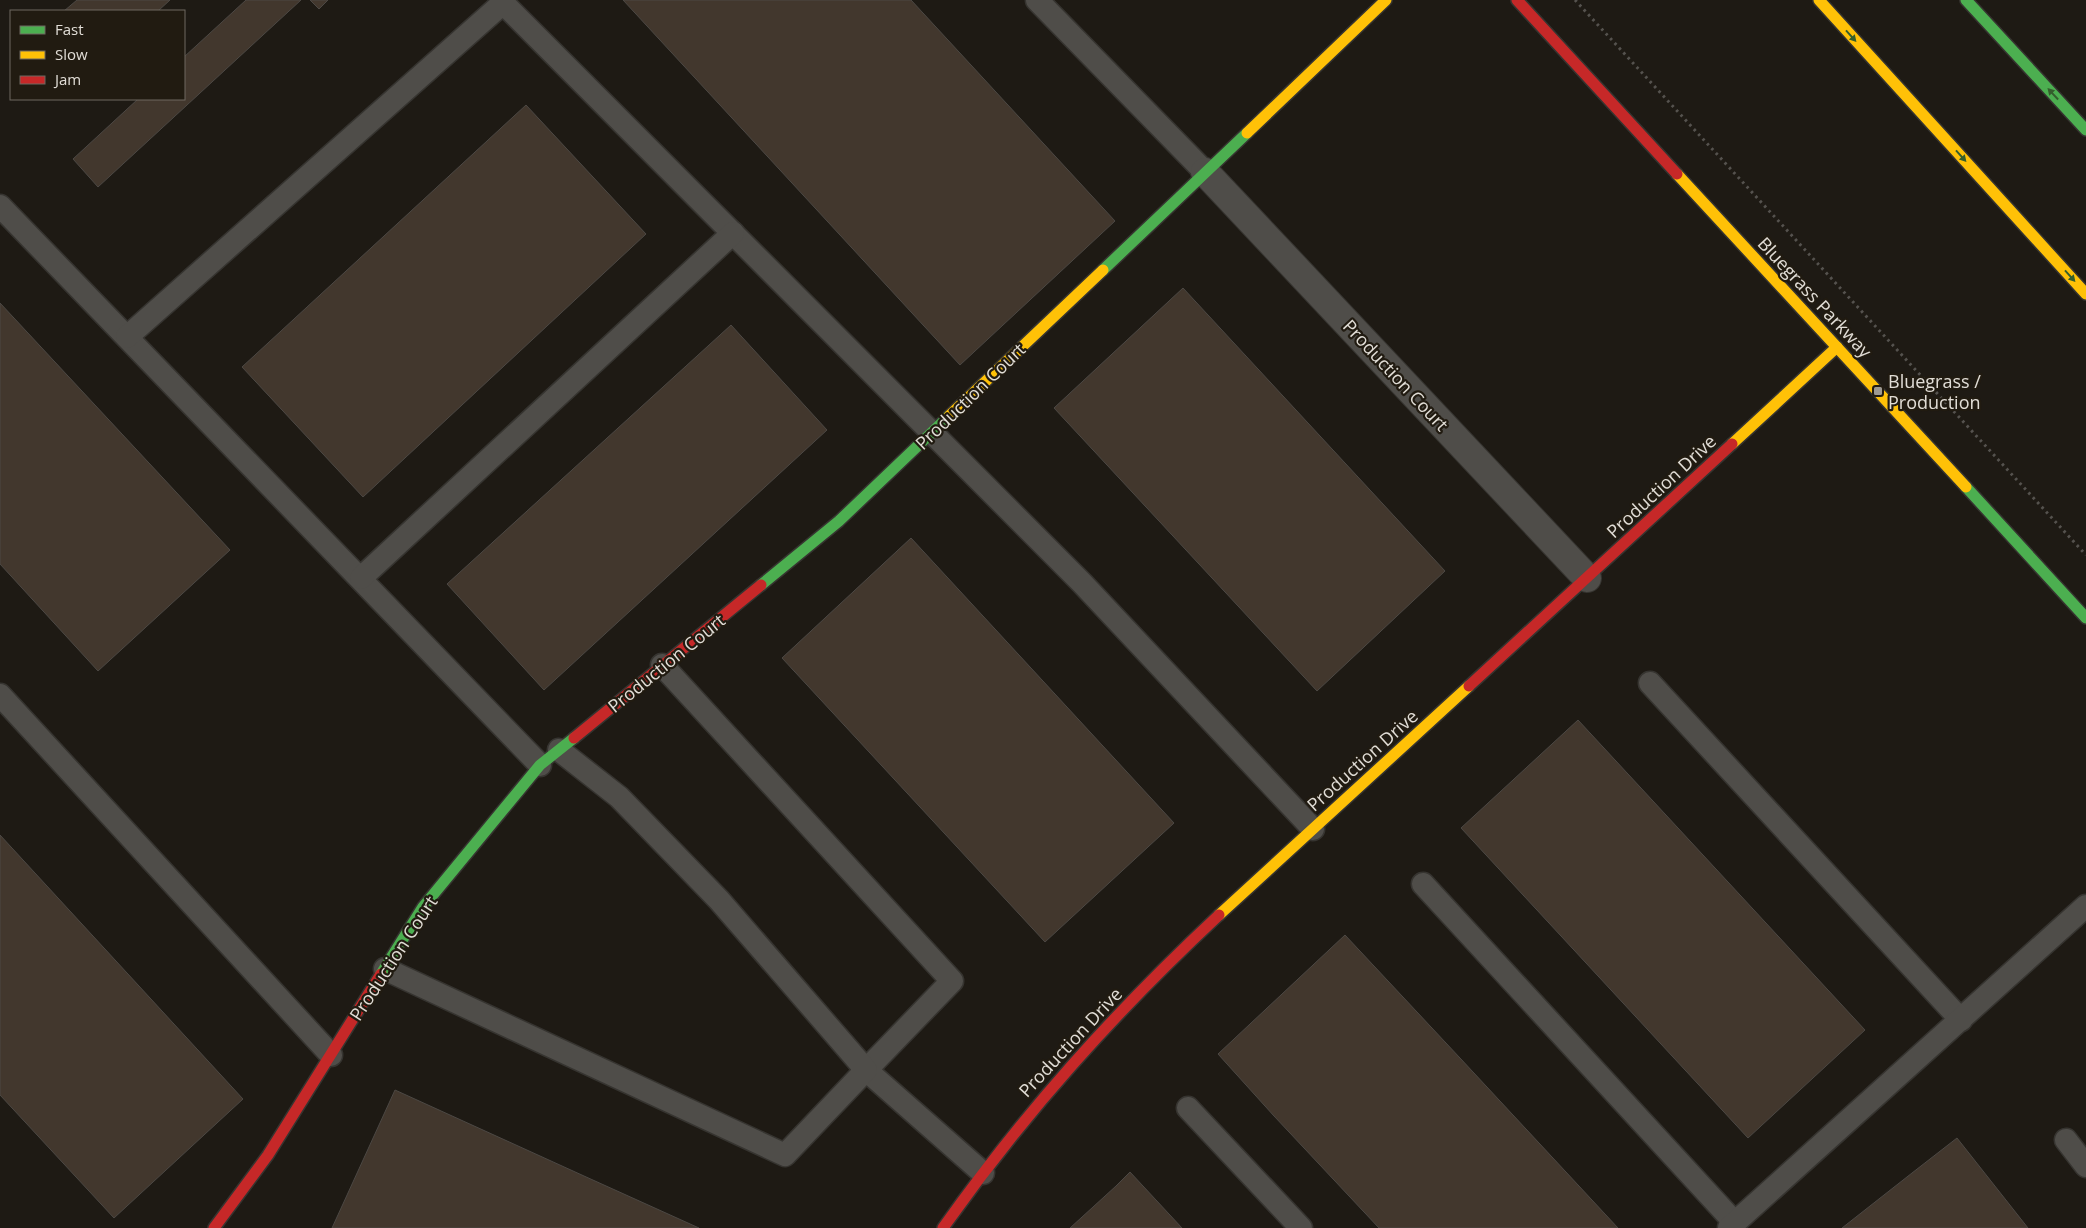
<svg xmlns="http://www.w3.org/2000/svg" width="2086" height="1228" font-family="'Open Sans',sans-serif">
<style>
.building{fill:#42372d;stroke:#4c4844}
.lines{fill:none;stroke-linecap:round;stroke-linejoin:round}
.lane-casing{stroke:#363430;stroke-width:25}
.street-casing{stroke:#363430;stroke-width:30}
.fast-casing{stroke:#363430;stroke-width:14}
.slow-casing{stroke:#363430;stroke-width:14}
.jam-casing{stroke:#363430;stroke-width:14}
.path{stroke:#55524e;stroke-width:3;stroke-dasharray:2.5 4;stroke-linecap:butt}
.lane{stroke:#4f4d49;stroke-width:22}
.street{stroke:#4f4d49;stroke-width:28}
.fast{stroke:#4caf50;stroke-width:11}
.slow{stroke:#ffc107;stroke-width:11}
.jam{stroke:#c62828;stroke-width:11}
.oneway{fill:#345e2d}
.poi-dot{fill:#9d9992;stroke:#211b11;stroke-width:2}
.labels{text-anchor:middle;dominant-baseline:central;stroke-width:4.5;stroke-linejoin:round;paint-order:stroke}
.street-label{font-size:18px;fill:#e1ddd6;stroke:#211b11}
.poi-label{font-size:18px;fill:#e1ddd6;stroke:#211b11;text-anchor:start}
</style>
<rect width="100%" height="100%" fill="#1e1a14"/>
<!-- building -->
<g class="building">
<polygon points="77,0 170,0 158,11 64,11"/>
<polygon points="246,0 301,0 98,187 73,159 138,99 184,99 184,57"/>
<polygon points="310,0 328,0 319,9"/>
<polygon points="623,0 911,0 1115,221 960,365"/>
<polygon points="526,105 646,234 363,497 242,367"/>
<polygon points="1183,288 1445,571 1317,691 1054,408"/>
<polygon points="0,303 230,550 98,671 0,564"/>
<polygon points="731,325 827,430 544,690 447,584"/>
<polygon points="911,538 1174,823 1045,942 782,658"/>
<polygon points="1578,720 1865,1030 1748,1138 1461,828"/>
<polygon points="0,835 243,1099 114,1218 0,1095"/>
<polygon points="1345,935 1460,1058 1618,1228 1379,1228 1274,1116 1218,1054"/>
<polygon points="395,1090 584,1176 699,1228 332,1228"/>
<polygon points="1957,1138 2028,1228 1842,1228 1912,1173"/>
<polygon points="1130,1172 1182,1228 1070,1228 1116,1186"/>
</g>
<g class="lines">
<defs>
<g id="lane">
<polyline points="1037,0 1205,172"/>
<polyline points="0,206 540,765"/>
<polyline points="127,337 503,3 1082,583 1313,829"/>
<polyline points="361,578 733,233"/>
<polyline points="662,665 952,981 866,1070 983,1173"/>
<polyline points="1650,683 1961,1020"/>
<polyline points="0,695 331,1055"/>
<polyline points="1423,884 1735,1223"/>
<polyline points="385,969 785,1155 866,1070 719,900 619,797 559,750"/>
<polyline points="1188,1108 1301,1228"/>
<polyline points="2066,1140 2086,1166"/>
<polyline points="1729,1228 2086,906"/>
</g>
<polyline id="street" points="1205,172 1587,578"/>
<g id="fast">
<polyline points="1966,0 2086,130"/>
<polyline points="1103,270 1247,133"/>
<polyline points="1966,487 2086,618"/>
<polyline points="761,585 839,521 949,416"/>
<polyline points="381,974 423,907 540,765 574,738"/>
</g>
<g id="slow">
<polyline points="1819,0 2086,294"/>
<polyline points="1247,133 1386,0"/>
<polyline points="1677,174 1966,487"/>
<polyline points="949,416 1103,270"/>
<polyline points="1732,444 1837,347"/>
<polyline points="1219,915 1469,686"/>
</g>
<g id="jam">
<polyline points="1517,0 1677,174"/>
<polyline points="1469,686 1732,444"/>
<polyline points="574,738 761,585"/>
<polyline points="214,1228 268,1155 381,974"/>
<path d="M 943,1228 C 1026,1111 1114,1013 1219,915"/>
</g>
</defs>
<!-- lane casing -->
<use href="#lane" class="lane-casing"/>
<!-- street casing -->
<use href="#street" class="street-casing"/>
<!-- fast casing -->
<use href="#fast" class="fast-casing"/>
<!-- slow casing -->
<use href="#slow" class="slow-casing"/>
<!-- jam casing -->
<use href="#jam" class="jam-casing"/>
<!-- path -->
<polyline class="path" points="1575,0 2086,555"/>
<!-- lane -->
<use href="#lane" class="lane"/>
<!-- street -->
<use href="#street" class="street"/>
<!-- fast -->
<use href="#fast" class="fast"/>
<!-- slow -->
<use href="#slow" class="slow"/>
<!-- jam -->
<use href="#jam" class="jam"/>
</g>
<!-- one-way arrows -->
<defs><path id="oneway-solid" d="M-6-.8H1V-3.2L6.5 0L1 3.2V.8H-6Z" transform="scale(1.25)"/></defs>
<g class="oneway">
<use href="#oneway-solid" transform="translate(1851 36) rotate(48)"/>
<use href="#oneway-solid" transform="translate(2053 94) rotate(-133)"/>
<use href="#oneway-solid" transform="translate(1961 156) rotate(48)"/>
<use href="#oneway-solid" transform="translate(2070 276) rotate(48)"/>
</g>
<!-- markers -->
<rect class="poi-dot" x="1873" y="386" width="10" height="10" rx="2.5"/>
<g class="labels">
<!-- street labels -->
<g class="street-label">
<text transform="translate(1815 297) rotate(47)">Bluegrass Parkway</text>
<text transform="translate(1396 375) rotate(47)">Production Court</text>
<text transform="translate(970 396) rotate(-44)">Production Court</text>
<text transform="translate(1661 486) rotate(-43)">Production Drive</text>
<text transform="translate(666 663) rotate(-39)">Production Court</text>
<text transform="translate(1362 760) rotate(-42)">Production Drive</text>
<text transform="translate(393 958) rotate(-57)">Production Court</text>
<text transform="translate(1070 1042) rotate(-47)">Production Drive</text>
</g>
<!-- poi labels -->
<g class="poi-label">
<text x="1888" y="381">Bluegrass /<tspan x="1888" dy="21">Production</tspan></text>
</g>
</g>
<!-- legend -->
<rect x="10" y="10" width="175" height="90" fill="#211b11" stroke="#6e6960"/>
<rect x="20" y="26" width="25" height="8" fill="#4caf50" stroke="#6e6960"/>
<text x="55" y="35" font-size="15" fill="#e1ddd6">Fast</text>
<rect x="20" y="51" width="25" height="8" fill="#ffc107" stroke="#6e6960"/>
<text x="55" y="60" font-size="15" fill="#e1ddd6">Slow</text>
<rect x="20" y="76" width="25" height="8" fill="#c62828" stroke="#6e6960"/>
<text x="55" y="85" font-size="15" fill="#e1ddd6">Jam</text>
</svg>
